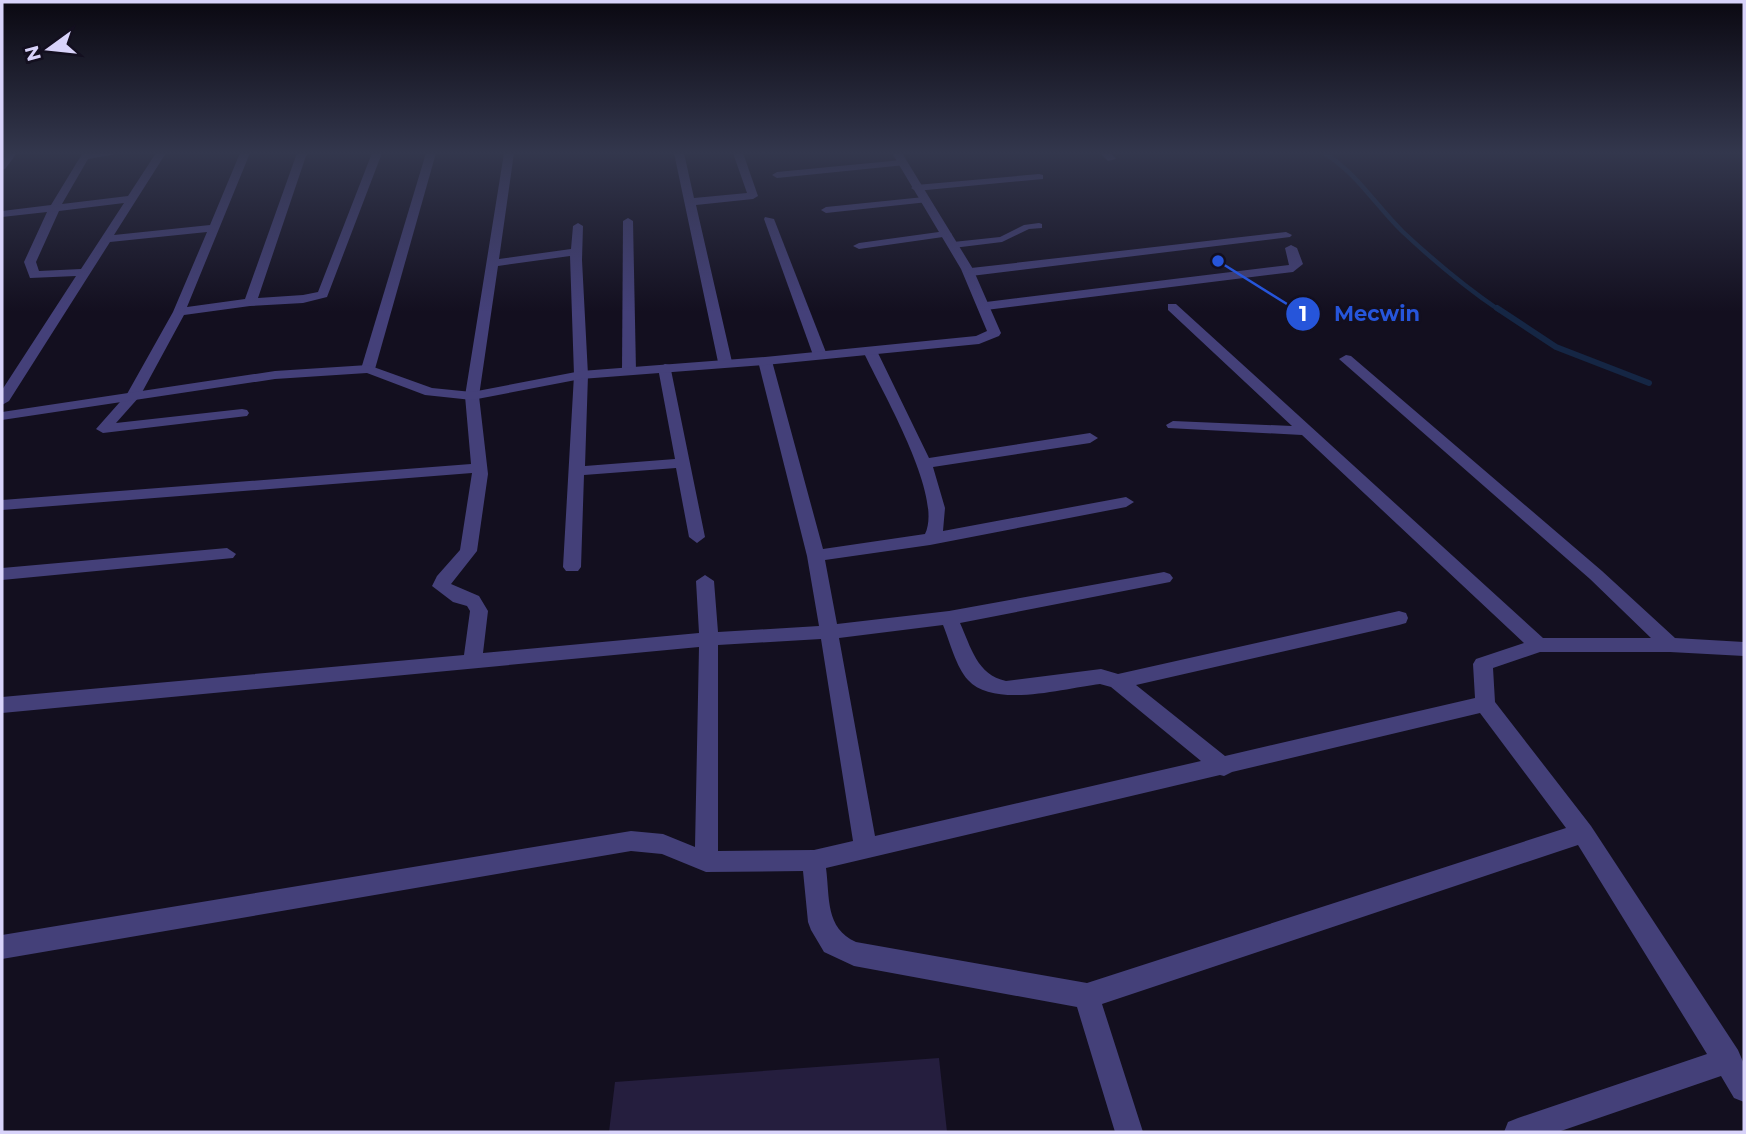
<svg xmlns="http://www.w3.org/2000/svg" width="1746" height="1134" font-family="Montserrat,sans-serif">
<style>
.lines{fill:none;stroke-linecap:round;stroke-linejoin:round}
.stream-far1{stroke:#152644;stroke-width:4.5}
.stream{stroke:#152644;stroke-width:6}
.building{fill:#251e3e}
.service{fill:#444079;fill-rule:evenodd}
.minor{fill:#444079;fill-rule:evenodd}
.tertiary{fill:#444079;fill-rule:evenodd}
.leader{fill:none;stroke:#2655da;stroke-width:2.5}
.callout-dot{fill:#2655da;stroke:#130f1f;stroke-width:2.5}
.mark-label{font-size:21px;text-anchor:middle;font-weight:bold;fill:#fff}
.callout-label{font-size:21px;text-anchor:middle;font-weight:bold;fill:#2655da;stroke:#130f1f;stroke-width:5;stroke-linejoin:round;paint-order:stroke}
</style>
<rect width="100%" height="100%" fill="#130f1f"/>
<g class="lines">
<!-- stream-far1 -->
<path class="stream-far1" d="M 1324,153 C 1357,173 1376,206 1403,232 C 1433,260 1465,287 1499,310"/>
<!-- stream -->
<polyline class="stream" points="1497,308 1556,347 1649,383"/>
</g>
<!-- building -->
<polygon class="building" points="939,1058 947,1132 609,1132 615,1082"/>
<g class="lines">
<!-- service -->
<polygon class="service" points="1039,223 1042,224 1042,228 1029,229 1002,242 953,248 948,245 953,242 1000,237 1024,225"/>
<!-- minor -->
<g class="minor">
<polygon points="7,153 17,153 5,169 2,170 2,160"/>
<path d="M 122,153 L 88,159 L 62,204 L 128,196 L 156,153 L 166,153 L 114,235 L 210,225 L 240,153 L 250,153 L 187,307 L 245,299 L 297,153 L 307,153 L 258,298 L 303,295 L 318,292 L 372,153 L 382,153 L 327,297 L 303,303 L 250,306 L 184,315 L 140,396 L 116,423 L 242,409 L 247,410 L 249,413 L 247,416 L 103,433 L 96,429 L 127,394 L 173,312 L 207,232 L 110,242 L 9,401 L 2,405 L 2,390 L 76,276 L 30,278 L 24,262 L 47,212 L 2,217 L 2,211 L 51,205 L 82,154 ZM 124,203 L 81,269 L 39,271 L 36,262 L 59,211 Z"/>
<polygon points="426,153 436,153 375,369 368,373 363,372 361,369"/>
<path d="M 504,153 L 514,153 L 499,259 L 571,249 L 573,226 L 578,223 L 583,226 L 582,260 L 588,375 L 585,466 L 675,459 L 658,368 L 665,364 L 670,365 L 705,537 L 697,543 L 689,537 L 676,468 L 584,475 L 581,567 L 578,571 L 566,571 L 563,567 L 574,375 L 570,256 L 498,266 L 479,396 L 488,474 L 477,551 L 451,584 L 479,596 L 488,611 L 483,653 L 699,633 L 696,581 L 705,575 L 714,581 L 718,632 L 819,626 L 807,556 L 758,361 L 765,357 L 772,361 L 823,549 L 925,534 C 944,496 881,390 863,351 L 870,347 L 877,351 L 929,458 L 1090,433 L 1098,438 L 1090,443 L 933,467 L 945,508 L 943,531 L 1126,497 L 1134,502 L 1126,507 L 930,545 L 825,560 L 837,624 L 949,611 L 1164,572 L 1170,574 L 1173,578 L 1170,582 L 960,623 C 971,647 977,675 1006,681 L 1101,669 L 1118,674 L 1399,611 L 1406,613 L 1408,618 L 1406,623 L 1399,625 L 1136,685 L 1225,756 L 1475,698 L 1473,664 L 1476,659 L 1524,643 L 1302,435 L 1168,428 L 1166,425 L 1173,421 L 1292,426 L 1168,310 L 1168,304 L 1176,304 L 1543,638 L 1651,638 L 1590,579 L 1339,359 L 1346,355 L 1351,356 L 1602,571 L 1675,638 L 1744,642 L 1744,656 L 1670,652 L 1540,652 L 1493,668 L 1495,702 L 1591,826 L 1738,1050 L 1744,1064 L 1744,1102 L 1734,1098 L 1721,1076 L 1558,1132 L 1504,1132 L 1508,1122 L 1518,1118 L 1707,1054 L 1578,845 L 1102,1004 L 1143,1132 L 1115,1132 L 1077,1007 L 854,966 L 824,952 L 811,930 L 808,922 L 803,871 L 706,872 L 662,854 L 631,851 L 2,959 L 2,935 L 631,831 L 663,834 L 695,847 L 699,647 L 2,713 L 2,697 L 464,655 L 470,611 L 467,606 L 453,602 L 432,586 L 437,576 L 460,550 L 472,473 L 2,510 L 2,500 L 471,464 L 465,396 ZM 943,625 C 950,642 956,667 968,680 C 994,709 1065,688 1100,684 L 1111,687 L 1201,761 L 875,836 L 839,638 ZM 821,639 L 853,841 L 814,850 L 718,851 L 718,645 ZM 1480,713 L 1566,828 L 1087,983 L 856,942 C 825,928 830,898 826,868 L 1220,775 L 1224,776 L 1232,772 Z"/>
<polygon points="674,153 684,153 694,198 747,193 733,153 743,153 758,196 753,199 696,205 732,362 730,365 725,366 718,362"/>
<polygon points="1100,153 1111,153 1116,159 1108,161"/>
<polygon points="902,160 905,161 905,165 777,178 772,175 777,172"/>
<polygon points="1039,174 1043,175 1043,179 916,191 911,188 916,185"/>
<polygon points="924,197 928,198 928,202 826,213 821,210 826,207"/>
<polygon points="765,217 774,219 827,355 825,358 820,359 813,355 764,219"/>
<polygon points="628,218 633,221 636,371 629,375 622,371 623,221"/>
<polygon points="946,231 952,234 950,236 859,249 853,246 859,243"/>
<polygon points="1286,232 1292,235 1290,237 971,276 965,272 971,268"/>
<polygon points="1291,245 1297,248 1303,264 1293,272 986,310 980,306 986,302 1289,265 1285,248"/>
<polygon points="227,548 236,554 233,558 2,580 2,568"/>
</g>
<!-- tertiary -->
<polygon class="tertiary" points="892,153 902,153 973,269 1001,333 999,336 979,344 765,365 581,379 472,400 425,395 367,373 275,379 2,420 2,412 275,371 368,365 432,388 472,392 581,371 765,357 976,336 987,331 961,269"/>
</g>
<!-- sky -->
<linearGradient id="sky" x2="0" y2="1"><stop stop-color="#0a0811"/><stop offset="0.49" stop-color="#33374d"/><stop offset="1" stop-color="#33374d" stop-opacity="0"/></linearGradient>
<rect width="1746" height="312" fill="url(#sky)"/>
<!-- callouts -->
<path class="leader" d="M1218 261L1303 314"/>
<g class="callout-dot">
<circle cx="1218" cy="261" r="7"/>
<circle cx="1303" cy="314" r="18"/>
</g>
<g class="mark-label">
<text x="1303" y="321">1</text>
</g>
<g class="callout-label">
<text x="1377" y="321">Mecwin</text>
</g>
<!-- border -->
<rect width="1746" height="1134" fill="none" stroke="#d8d3fa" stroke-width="7"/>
<!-- north arrow -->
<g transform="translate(49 49) rotate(255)" stroke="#130f1f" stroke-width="5" paint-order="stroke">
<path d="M0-5L12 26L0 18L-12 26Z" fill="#d8d3fa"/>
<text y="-10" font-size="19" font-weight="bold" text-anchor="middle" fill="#d8d3fa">N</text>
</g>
</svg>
